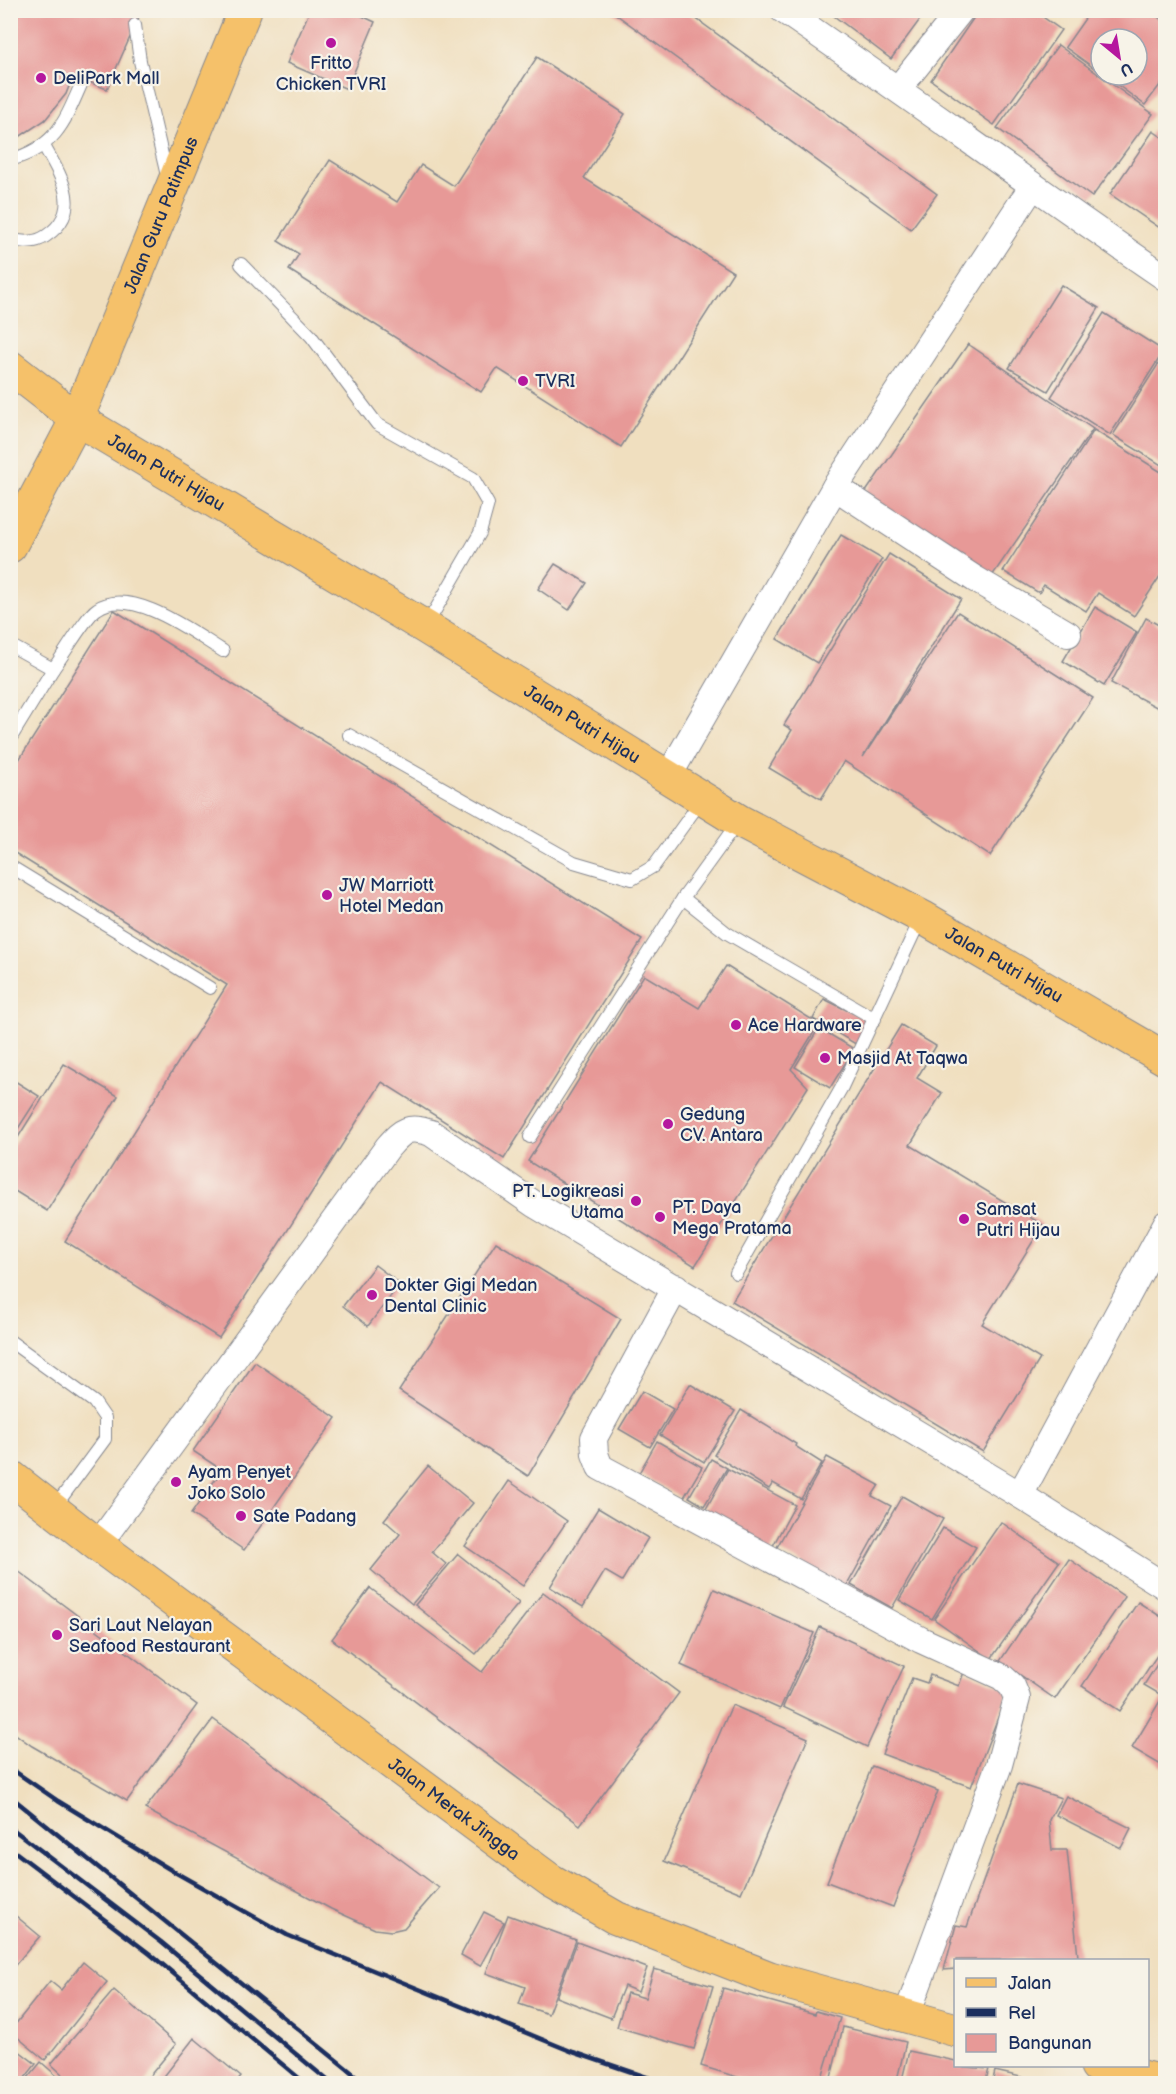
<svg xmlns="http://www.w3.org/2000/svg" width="1176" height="2094" font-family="'Balsamiq Sans',sans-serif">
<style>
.building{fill:#e79997}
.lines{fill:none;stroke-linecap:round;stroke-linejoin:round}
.service-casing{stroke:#86878e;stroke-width:14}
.minor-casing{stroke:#86878e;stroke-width:28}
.primary-casing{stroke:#86878e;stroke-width:35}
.service{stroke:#fff;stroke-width:12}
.minor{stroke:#fff;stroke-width:26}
.primary{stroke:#f5c16b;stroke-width:33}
.rail{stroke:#1b2f5e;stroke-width:4.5}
.poi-dot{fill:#b5179e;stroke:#f7f3e8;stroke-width:2}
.labels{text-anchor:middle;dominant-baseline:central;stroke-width:4.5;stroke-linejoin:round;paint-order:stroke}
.poi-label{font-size:18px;fill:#1b2f5e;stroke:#f7f3e8;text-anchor:start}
.street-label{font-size:18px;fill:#1b2f5e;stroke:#f7f3e8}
</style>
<rect width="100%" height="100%" fill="#f7f3e8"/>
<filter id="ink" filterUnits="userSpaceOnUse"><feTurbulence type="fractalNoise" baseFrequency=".0167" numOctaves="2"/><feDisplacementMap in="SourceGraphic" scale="12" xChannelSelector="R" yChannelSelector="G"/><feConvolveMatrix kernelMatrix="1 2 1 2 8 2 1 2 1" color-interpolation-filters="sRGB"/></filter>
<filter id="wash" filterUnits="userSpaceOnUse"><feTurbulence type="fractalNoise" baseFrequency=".008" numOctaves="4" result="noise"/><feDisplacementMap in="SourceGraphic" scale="24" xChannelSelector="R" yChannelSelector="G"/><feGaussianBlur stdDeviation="1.35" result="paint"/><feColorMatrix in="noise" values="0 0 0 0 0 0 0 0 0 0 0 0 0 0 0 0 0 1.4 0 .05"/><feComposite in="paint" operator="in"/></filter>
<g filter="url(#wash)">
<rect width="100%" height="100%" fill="#f0dfbf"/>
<g id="blocks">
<!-- building -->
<g class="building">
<polygon points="10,10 142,10 107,89 73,76 66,94 45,120 10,143"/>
<polygon points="310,10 349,10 375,22 347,89 287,63"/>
<polygon points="610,10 684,10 937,194 911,229"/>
<polygon points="826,10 927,10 891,59"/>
<polygon points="979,10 1033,10 1061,30 994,125 931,80"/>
<polygon points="1091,10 1148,10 1166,23 1166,77 1145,105 1104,75 1137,75 1137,39 1101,39 1101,73 1065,47"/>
<polygon points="1058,45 1153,114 1092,197 997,128"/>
<polygon points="537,57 625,114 584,178 733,272 621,447 497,368 481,392 289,270 299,254 278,241 330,160 397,202 421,165 454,186"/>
<polygon points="1153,131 1166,140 1166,232 1110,194"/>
<polygon points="1061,285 1099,308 1048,391 1009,368"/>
<polygon points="1104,313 1164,351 1110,435 1051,397"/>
<polygon points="968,344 1093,429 990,579 865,493"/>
<polygon points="1166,352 1166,468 1113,435"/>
<polygon points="1094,430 1166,475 1166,567 1134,616 1098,593 1086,611 1044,585 1039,593 1003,571"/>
<polygon points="841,535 882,559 817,663 777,639"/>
<polygon points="889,554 961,599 863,757 958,612 1093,698 990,856 844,761 821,799 769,768 792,730 784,725"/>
<polygon points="555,564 587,583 569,610 538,589"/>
<polygon points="1095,607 1137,632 1104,686 1063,661"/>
<polygon points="114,610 642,940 504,1159 382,1082 219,1338 65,1241 227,985 10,850 10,774"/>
<polygon points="1146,618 1166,629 1166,703 1162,710 1111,683"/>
<polygon points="726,966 819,1024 791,1069 808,1087 695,1266 528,1161 644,975 699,1008"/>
<polygon points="824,999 871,1022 859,1046 813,1019"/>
<polygon points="901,1025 936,1046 917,1078 942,1093 910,1145 1043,1225 982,1324 1040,1359 983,1452 732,1301"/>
<polygon points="819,1028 854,1049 830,1088 795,1067"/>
<polygon points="64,1064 118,1096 47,1211 10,1188 10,1150"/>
<polygon points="10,1078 39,1096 10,1141"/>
<polygon points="496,1242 621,1319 528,1476 399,1391"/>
<polygon points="375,1265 400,1284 368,1326 343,1306"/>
<polygon points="255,1362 336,1418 244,1550 191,1514 222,1470 193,1451"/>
<polygon points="690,1384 735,1411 704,1462 660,1435"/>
<polygon points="642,1391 673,1409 650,1447 619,1429"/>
<polygon points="741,1410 796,1444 795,1446 822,1463 801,1499 773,1483 769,1489 714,1455"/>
<polygon points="657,1441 702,1467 683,1499 639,1473"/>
<polygon points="827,1457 879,1485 872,1496 891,1506 846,1587 776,1549"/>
<polygon points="711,1459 727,1468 704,1506 689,1497"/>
<polygon points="428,1466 473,1503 432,1552 446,1564 412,1604 371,1570 400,1534 384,1520"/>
<polygon points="728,1469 795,1505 769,1553 701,1518"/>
<polygon points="509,1481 567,1521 523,1586 465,1546"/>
<polygon points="902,1496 943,1519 892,1608 851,1585"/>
<polygon points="598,1508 648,1538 622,1581 605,1571 583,1607 550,1587"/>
<polygon points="1001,1522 1059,1562 991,1659 934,1619"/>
<polygon points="943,1528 976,1547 932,1619 899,1600"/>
<polygon points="458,1554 519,1603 476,1654 415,1605"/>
<polygon points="1069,1559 1125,1597 1055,1699 1000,1661"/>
<polygon points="10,1565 197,1705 127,1801 32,1746 10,1730"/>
<polygon points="370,1588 482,1672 543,1592 679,1693 580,1825 332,1639"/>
<polygon points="714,1589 814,1633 780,1709 681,1665"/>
<polygon points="1138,1602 1166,1620 1166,1642 1120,1711 1082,1686"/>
<polygon points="820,1627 904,1666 867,1747 783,1707"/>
<polygon points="1166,1650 1166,1768 1132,1748 1163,1696 1144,1685"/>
<polygon points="964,1672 1009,1689 971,1787 882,1754 912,1678 927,1683 930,1675 959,1686"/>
<polygon points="732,1705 808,1738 741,1893 664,1861"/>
<polygon points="213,1719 439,1888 404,1928 391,1931 375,1929 331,1909 145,1809"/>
<polygon points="872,1766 938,1791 893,1907 827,1882"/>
<polygon points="1018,1784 1061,1798 1049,1820 1052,1850 1067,1850 1078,1957 1040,1960 956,1960 956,1969 944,1970 956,1925 967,1927"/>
<polygon points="1066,1796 1131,1828 1121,1848 1056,1815"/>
<polygon points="10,1911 40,1936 10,1971"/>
<polygon points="484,1912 504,1922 480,1966 461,1955"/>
<polygon points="508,1915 576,1940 548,2014 519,2004 525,1987 486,1973"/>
<polygon points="577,1942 647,1968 638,1992 624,1986 611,2018 556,1997"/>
<polygon points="83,1962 107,1982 45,2060 10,2031 50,1981 61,1990"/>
<polygon points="654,1969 713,1986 694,2049 617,2027 627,1993 645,1998"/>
<polygon points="723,1988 815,2014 816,2011 840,2018 820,2084 760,2084 701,2066"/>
<polygon points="114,1990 176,2044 143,2084 73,2084 51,2064"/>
<polygon points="843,2027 906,2042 896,2084 861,2077 859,2084 830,2082"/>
<polygon points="194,2038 241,2077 235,2084 158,2084"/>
<polygon points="10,2044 36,2064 20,2084 10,2084"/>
<polygon points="909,2051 956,2061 956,2066 989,2069 985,2084 901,2084"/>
<polygon points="41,2062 66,2084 23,2084"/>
<polygon points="995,2071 1047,2083 1047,2084 992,2084"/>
</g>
</g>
</g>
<g filter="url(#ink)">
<use href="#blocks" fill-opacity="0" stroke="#86878e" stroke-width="1.5"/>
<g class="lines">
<defs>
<g id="service">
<polyline points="135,25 140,61 168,180"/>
<path d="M 10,160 C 57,147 65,121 83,80"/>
<path d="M 10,239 C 22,243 36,243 46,236 C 84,211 61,176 44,146"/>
<polyline points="241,264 311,336 377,424 473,478 488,504 480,533 426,626"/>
<path d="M 10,645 L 53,669 C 63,656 86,616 97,609 C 131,585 195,634 223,651"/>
<polyline points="349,735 574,862 632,879 654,866 701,801"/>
<polyline points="10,739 53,669"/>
<polyline points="738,822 683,898 727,933 875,1019"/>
<polyline points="10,866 210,988"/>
<polyline points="530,1137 683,898"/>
<polyline points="736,1273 842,1087 921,918"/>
<polyline points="10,1341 94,1402 105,1418 105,1439 54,1508"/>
</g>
<g id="minor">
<path d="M 783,10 C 912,98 1037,190 1166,278"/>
<polyline points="898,89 961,10"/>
<polyline points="835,487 975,579 1068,634"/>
<polyline points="668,777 835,487 1032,187"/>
<polyline points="676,1287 594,1438 595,1454 600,1467 921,1640 1002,1677 1012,1686 1017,1698 999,1765 906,2017"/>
<polyline points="1020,1495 1166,1224"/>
<path d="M 98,1545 L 388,1147 C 404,1129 408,1126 431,1133 L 534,1204 L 1020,1495 L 1166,1587"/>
</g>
<g id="primary">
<path id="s1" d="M 10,367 L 77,419 L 425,627 L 739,821 L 922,917 L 1166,1059"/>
<path id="s2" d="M 10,546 L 77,419 L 245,10"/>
<path id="s3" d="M 10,1476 L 98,1545 L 550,1880 L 616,1918 L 770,1978 L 956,2030"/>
<polyline points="1097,2066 1166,2083"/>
</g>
</defs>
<!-- service casing -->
<use href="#service" class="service-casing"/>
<!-- minor casing -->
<use href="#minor" class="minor-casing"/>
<!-- primary casing -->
<use href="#primary" class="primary-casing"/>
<!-- service -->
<use href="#service" class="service"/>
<!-- minor -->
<use href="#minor" class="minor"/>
<!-- primary -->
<use href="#primary" class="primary"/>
<!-- rail -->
<g class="rail">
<polyline points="10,1768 58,1801 171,1870 287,1935 573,2052 667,2084"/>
<polyline points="10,1796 366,2084"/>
<polyline points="10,1827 161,1942 332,2084"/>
<polyline points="10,1848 150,1954 306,2084"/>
</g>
</g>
</g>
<!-- markers -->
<g class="poi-dot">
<circle cx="331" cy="43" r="6"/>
<circle cx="41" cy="78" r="6"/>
<circle cx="523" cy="381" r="6"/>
<circle cx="327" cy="895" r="6"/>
<circle cx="736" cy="1025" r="6"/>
<circle cx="825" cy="1058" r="6"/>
<circle cx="668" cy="1124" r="6"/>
<circle cx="636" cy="1201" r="6"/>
<circle cx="660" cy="1217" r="6"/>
<circle cx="964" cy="1219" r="6"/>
<circle cx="372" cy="1295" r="6"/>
<circle cx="176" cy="1482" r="6"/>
<circle cx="241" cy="1516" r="6"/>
<circle cx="57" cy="1635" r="6"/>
</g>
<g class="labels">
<!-- poi labels -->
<g class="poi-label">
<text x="331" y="63" text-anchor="middle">Fritto<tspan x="331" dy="21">Chicken TVRI</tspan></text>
<text x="53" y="78">DeliPark Mall</text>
<text x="535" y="381">TVRI</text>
<text x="339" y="885">JW Marriott<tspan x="339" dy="21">Hotel Medan</tspan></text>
<text x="748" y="1025">Ace Hardware</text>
<text x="837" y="1058">Masjid At Taqwa</text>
<text x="680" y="1114">Gedung<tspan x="680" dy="21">CV. Antara</tspan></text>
<text x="624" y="1191" text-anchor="end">PT. Logikreasi<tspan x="624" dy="21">Utama</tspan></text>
<text x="672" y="1207">PT. Daya<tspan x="672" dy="21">Mega Pratama</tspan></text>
<text x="976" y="1209">Samsat<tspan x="976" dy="21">Putri Hijau</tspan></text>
<text x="384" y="1285">Dokter Gigi Medan<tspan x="384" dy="21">Dental Clinic</tspan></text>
<text x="188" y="1472">Ayam Penyet<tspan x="188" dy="21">Joko Solo</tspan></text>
<text x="253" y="1516">Sate Padang</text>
<text x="69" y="1625">Sari Laut Nelayan<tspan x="69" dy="21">Seafood Restaurant</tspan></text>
</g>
<!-- street labels -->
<g class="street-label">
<text stroke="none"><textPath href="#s2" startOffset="364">Jalan Guru Patimpus</textPath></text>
<text stroke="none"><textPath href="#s1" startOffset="189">Jalan Putri Hijau</textPath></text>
<text stroke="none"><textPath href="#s1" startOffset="675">Jalan Putri Hijau</textPath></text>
<text stroke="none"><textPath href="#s1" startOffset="1161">Jalan Putri Hijau</textPath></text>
<text stroke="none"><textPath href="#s3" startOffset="555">Jalan Merak Jingga</textPath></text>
</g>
</g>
<!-- margin -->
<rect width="1176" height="2094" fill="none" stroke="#f7f3e8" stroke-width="36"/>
<!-- legend -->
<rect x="954" y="1959" width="195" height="108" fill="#f7f3e8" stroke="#9fa5b1" stroke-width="1.5"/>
<rect x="966" y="1978" width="30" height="9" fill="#f5c16b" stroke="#9fa5b1" stroke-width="1.5"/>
<text x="1008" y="1989" font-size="18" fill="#1b2f5e">Jalan</text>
<rect x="966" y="2008" width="30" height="9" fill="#1b2f5e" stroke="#9fa5b1" stroke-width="1.5"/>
<text x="1008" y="2019" font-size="18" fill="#1b2f5e">Rel</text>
<rect x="966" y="2034" width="30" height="18" fill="#e79997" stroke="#9fa5b1" stroke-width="1.5"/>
<text x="1008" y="2049" font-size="18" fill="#1b2f5e">Bangunan</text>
<!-- north arrow -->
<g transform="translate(1119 57) rotate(150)"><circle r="28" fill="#f7f3e8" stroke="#9fa5b1" stroke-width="1.5"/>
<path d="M0-4.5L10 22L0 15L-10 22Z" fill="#b5179e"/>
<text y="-9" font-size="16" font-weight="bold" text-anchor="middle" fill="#1b2f5e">U</text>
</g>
</svg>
